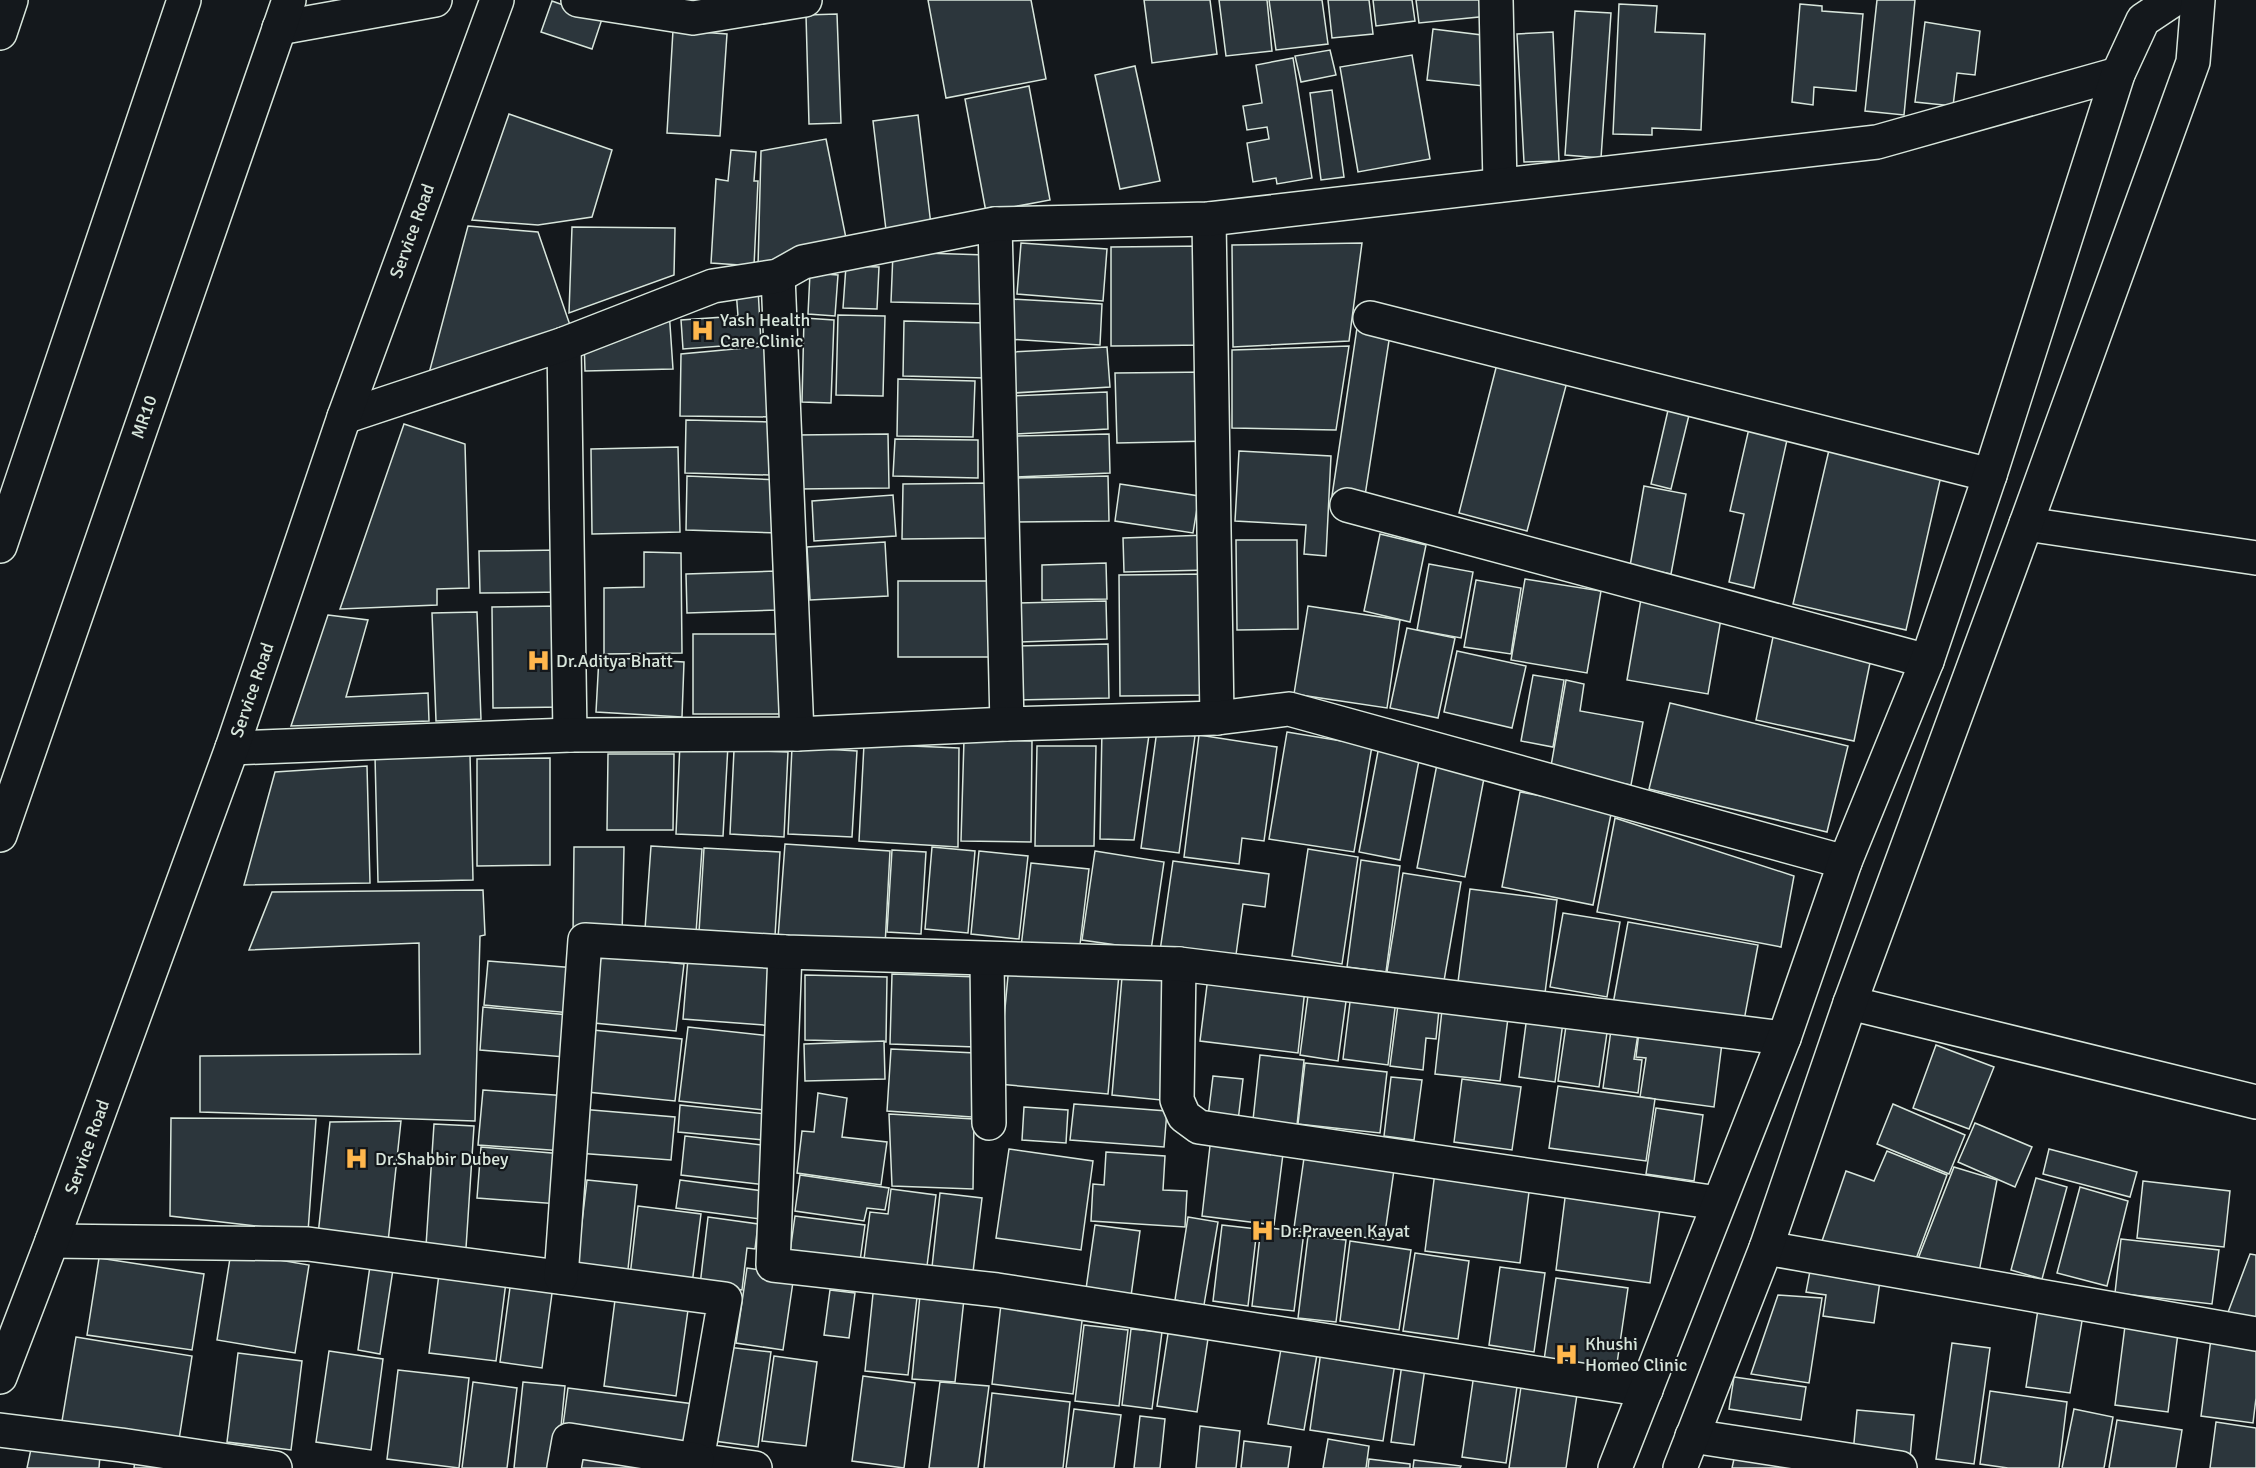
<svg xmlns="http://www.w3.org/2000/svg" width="2256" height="1468" font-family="Signika,sans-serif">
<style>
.building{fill:#2c363c;stroke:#d8e6dc;stroke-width:1.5}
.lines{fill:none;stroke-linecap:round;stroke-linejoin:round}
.minor-casing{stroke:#d8e6dc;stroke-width:36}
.major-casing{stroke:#d8e6dc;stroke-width:36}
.minor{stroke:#14181c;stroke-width:33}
.major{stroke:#14181c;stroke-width:33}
.labels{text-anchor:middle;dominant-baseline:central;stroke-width:4.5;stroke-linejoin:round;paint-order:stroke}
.street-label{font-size:18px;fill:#d8e6dc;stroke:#14181c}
.poi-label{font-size:18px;fill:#d8e6dc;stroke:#14181c;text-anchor:start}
</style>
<rect width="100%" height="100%" fill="#14181c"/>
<!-- building -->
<g class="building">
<polygon points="928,0 1031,0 1046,79 946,98"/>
<polygon points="1144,0 1210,0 1217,54 1152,63"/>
<polygon points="1219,0 1267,0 1272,51 1226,56"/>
<polygon points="1269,0 1322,0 1328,44 1276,50"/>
<polygon points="1328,0 1369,0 1373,34 1332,38"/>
<polygon points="1373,0 1412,0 1415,21 1376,26"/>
<polygon points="1416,0 1487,0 1489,16 1419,23"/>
<polygon points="1877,0 1915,0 1904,115 1865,111"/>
<polygon points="552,1 602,19 592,49 541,32"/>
<polygon points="1619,4 1657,6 1655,32 1705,34 1701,130 1652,128 1652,135 1613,134"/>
<polygon points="1800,4 1822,6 1822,11 1863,14 1856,91 1814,87 1813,105 1792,102"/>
<polygon points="1575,11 1611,13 1601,158 1565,155"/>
<polygon points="837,14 841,123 809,124 806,15"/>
<polygon points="1925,22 1980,31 1975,75 1957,73 1953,106 1915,102"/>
<polygon points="1433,29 1490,36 1484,86 1427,80"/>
<polygon points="673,30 727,34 720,136 667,133"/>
<polygon points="1553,32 1559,161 1524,162 1517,34"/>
<polygon points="1330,50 1336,75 1301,82 1295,56"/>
<polygon points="1412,55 1430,159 1358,172 1340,67"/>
<polygon points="1293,58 1312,178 1277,184 1276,178 1253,182 1247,143 1269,139 1267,127 1247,130 1243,106 1262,103 1256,65"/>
<polygon points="1135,66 1160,181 1120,189 1095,75"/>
<polygon points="1029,86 1050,200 986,212 965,99"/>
<polygon points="1332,90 1344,177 1321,180 1310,93"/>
<polygon points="509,114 612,150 592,217 538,225 472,220"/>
<polygon points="918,115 931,225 886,230 873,121"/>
<polygon points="826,139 848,248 758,266 761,151"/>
<polygon points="731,150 756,152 754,181 758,181 754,266 711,263 716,179 728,181"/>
<polygon points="468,226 538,232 571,328 428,377"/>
<polygon points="572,227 675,228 674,275 569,313"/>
<polygon points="1021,243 1107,249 1103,301 1017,294"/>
<polygon points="1362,243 1349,341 1233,347 1232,245"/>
<polygon points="1207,246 1208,345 1111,346 1111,247"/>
<polygon points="893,252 986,255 985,304 891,302"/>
<polygon points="846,266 879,267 877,309 843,308"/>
<polygon points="810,273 838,275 835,316 808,314"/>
<polygon points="758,288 761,343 683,349 681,320 738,316 736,290"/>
<polygon points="1011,299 1102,304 1100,345 1008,339"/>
<polygon points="669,310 673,369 585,371 584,339"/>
<polygon points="838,315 885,316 883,396 836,395"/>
<polygon points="804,318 834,320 831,403 802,402"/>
<polygon points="904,321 987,323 986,378 903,376"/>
<polygon points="1357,328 1390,334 1364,502 1332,496"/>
<polygon points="767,346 774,417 680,416 681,354"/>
<polygon points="1349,346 1336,430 1232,428 1232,350"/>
<polygon points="1107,347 1110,387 1014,393 1012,352"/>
<polygon points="1497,364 1567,382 1527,531 1459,513"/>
<polygon points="1210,372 1211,441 1117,443 1115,373"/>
<polygon points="898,379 975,381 973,437 897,436"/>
<polygon points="1107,392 1108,429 1015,434 1013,396"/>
<polygon points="1669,406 1690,411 1671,489 1651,484"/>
<polygon points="686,420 771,422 769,475 685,473"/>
<polygon points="404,424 465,444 469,588 437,589 437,605 340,609"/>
<polygon points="1750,424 1789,431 1754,588 1729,582 1744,514 1730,511"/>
<polygon points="888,434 889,488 798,489 797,435"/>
<polygon points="1109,434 1110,473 1016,477 1015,436"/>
<polygon points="895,439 978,440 978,478 893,476"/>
<polygon points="678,447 680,532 592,534 591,449"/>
<polygon points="1829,450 1941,476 1906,630 1793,604"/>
<polygon points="1239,451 1331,456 1326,556 1304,554 1306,525 1235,521"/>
<polygon points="687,476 781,480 779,533 686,530"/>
<polygon points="1108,476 1109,521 1016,522 1015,478"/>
<polygon points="988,483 988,538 902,539 903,484"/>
<polygon points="1120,484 1199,496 1193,533 1115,521"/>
<polygon points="1644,486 1686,494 1671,574 1630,566"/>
<polygon points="893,495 896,536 814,541 812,501"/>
<polygon points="1380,534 1426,545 1410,622 1364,611"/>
<polygon points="1207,535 1208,570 1124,572 1123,538"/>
<polygon points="1236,540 1297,540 1298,629 1237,630"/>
<polygon points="885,542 888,596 810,600 807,547"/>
<polygon points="562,550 563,592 480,593 479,551"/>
<polygon points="644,552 681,553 682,653 604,654 604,588 644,587"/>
<polygon points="1106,563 1107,599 1042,600 1042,565"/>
<polygon points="1429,564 1473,572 1461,638 1417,630"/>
<polygon points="776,571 777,610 687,613 686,574"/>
<polygon points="1208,574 1209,695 1120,696 1119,575"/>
<polygon points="1525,579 1601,591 1587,673 1511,660"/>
<polygon points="1476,580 1521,588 1511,654 1464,647"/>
<rect x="898" y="581" width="95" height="76"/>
<polygon points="1641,599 1722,613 1708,694 1627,680"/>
<polygon points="1106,601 1107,639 1020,642 1018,603"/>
<polygon points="562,606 564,707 493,708 492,607"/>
<polygon points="1308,606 1400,620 1387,708 1294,694"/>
<polygon points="477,612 481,719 436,721 432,613"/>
<polygon points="328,615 368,620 346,697 428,693 429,721 291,726"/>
<polygon points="1407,628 1455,638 1438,718 1390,708"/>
<polygon points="693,634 784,634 785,714 693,714"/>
<polygon points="1773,637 1871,658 1854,741 1756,720"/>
<polygon points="1108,644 1109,698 1017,700 1016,646"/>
<polygon points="1457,651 1526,666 1512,728 1444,712"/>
<polygon points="599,657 684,662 682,717 596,712"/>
<polygon points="1533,675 1564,680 1553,747 1521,741"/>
<polygon points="1566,680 1584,684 1580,711 1643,722 1631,785 1559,772 1551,766"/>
<polygon points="1670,703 1848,746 1827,832 1649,789"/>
<polygon points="1102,728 1150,728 1134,840 1100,839"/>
<polygon points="1157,730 1195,736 1179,853 1141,848"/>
<polygon points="1287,732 1372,746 1354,852 1269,839"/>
<polygon points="1199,735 1277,747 1264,841 1242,838 1239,864 1184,857"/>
<polygon points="964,739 1032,741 1031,842 961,841"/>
<polygon points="680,743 728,745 723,836 676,834"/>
<polygon points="864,744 959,748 958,847 859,841"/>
<polygon points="1037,746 1096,746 1094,846 1035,846"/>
<polygon points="1379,746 1420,755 1400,860 1359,852"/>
<polygon points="792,747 857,751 852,837 788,834"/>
<polygon points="734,750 788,752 784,837 730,834"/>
<polygon points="470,754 473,880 378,882 375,756"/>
<polygon points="608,754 674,754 673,830 607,830"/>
<polygon points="550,758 550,865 477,866 477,759"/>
<polygon points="1437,764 1485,773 1465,877 1417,868"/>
<polygon points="367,766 370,883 244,885 275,772"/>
<polygon points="1520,792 1612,809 1593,905 1502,887"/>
<polygon points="1615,818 1794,876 1781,947 1597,912"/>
<polygon points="785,844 890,851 885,946 778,938"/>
<polygon points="651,846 702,849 696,933 645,929"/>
<polygon points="574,847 624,847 622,936 573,936"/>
<polygon points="932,847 975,851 968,933 925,929"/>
<polygon points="704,848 780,852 775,936 699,932"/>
<polygon points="1308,849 1358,857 1342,964 1292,956"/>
<polygon points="892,850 926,852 921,934 887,932"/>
<polygon points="979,851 1028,856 1019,939 971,934"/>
<polygon points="1095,851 1164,862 1151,950 1082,940"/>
<polygon points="1361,860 1400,866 1386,972 1347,967"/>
<polygon points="1173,861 1269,874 1265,907 1243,904 1235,962 1160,951"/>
<polygon points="1031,863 1089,869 1079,953 1021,947"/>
<polygon points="1403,873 1461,882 1444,981 1387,972"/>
<polygon points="1470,889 1557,900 1545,993 1458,982"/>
<polygon points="483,890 485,935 480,936 475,1121 200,1112 200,1056 420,1054 419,943 249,950 272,892"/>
<polygon points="1563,913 1620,922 1607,997 1550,987"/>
<polygon points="1628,922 1758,945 1743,1026 1613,1004"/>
<polygon points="601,955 684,964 676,1031 594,1023"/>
<polygon points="688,958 781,965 776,1026 683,1019"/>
<polygon points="488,961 576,968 571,1013 484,1005"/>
<polygon points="1009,965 1119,974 1108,1094 998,1084"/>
<polygon points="892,974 979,977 976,1047 890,1044"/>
<polygon points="805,975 887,977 886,1042 805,1040"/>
<polygon points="1122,977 1172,981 1161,1100 1112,1095"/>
<polygon points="1208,977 1305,989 1298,1053 1200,1041"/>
<polygon points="1309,988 1347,994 1338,1061 1300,1055"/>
<polygon points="1351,994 1396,1000 1388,1065 1343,1059"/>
<polygon points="1398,1005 1439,1010 1436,1039 1426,1038 1423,1070 1390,1066"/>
<polygon points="483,1007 569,1015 565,1057 480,1050"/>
<polygon points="1442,1010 1508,1018 1500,1081 1435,1074"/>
<polygon points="1527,1016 1563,1022 1555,1082 1519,1077"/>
<polygon points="1567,1019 1608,1026 1599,1087 1558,1081"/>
<polygon points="688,1027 771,1036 764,1110 679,1101"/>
<polygon points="593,1030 682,1039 675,1101 587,1092"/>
<polygon points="1611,1030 1638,1034 1634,1059 1642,1060 1638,1093 1603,1088"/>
<polygon points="1639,1032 1722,1043 1714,1107 1640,1097 1646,1058 1636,1057"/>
<polygon points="884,1041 885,1079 805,1081 804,1044"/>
<polygon points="1936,1045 1994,1067 1969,1129 1913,1108"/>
<polygon points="891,1049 976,1053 972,1117 887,1111"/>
<polygon points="1260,1055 1304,1060 1297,1125 1253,1120"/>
<polygon points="1305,1063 1387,1072 1380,1133 1298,1124"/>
<polygon points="1213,1076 1243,1079 1238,1121 1208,1117"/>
<polygon points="1391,1077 1422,1080 1414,1140 1384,1136"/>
<polygon points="1462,1079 1521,1087 1512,1150 1454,1142"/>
<polygon points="1558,1086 1655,1099 1646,1161 1549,1148"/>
<polygon points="483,1090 568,1096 564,1151 478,1145"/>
<polygon points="818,1093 847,1098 842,1137 887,1142 881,1185 797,1173 802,1131 814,1132"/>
<polygon points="1074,1104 1167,1111 1164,1147 1070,1140"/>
<polygon points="1893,1104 1965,1135 1949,1174 1877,1144"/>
<polygon points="680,1105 777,1115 774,1141 678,1132"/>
<polygon points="1024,1107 1068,1110 1066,1143 1022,1140"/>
<polygon points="1656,1108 1703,1115 1694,1181 1646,1174"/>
<polygon points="580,1109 675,1117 671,1160 577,1153"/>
<polygon points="889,1114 974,1119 973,1189 892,1186"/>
<polygon points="171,1118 316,1119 308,1232 170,1216"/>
<polygon points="401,1121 388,1242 318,1235 330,1122"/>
<polygon points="1975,1123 2032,1147 2015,1187 1958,1162"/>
<polygon points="434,1124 474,1126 466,1248 426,1246"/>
<polygon points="685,1136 771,1146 767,1185 681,1175"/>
<polygon points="1211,1137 1284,1146 1274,1225 1202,1216"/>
<polygon points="481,1147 563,1154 559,1204 477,1198"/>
<polygon points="1009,1149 1093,1161 1081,1250 996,1238"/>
<polygon points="2049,1149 2137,1172 2130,1197 2043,1174"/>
<polygon points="1305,1151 1395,1163 1384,1240 1294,1228"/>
<polygon points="1887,1151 1947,1175 1913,1267 1821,1244 1846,1171 1874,1181"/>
<polygon points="1106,1152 1165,1156 1163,1190 1187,1191 1185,1227 1091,1221 1093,1184 1104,1185"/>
<polygon points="1954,1167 1997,1180 1978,1277 1914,1269"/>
<polygon points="1435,1172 1530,1184 1520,1263 1425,1251"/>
<polygon points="800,1175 889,1188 885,1210 867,1208 864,1221 795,1211"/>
<polygon points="2036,1178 2067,1187 2042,1279 2011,1270"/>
<polygon points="587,1180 637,1185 628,1269 577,1264"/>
<polygon points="680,1180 763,1191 760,1219 676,1208"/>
<polygon points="2143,1181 2230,1191 2224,1247 2137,1238"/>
<polygon points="2080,1187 2128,1201 2107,1286 2057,1273"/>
<polygon points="891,1189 936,1195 927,1266 864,1259 870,1212 888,1214"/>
<polygon points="1566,1190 1661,1202 1650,1283 1556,1270"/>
<polygon points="940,1193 982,1198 973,1272 932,1267"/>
<polygon points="638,1206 701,1214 692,1284 630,1276"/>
<polygon points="795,1216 865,1225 860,1261 790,1252"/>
<polygon points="708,1217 758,1224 755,1249 747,1248 742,1290 700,1285"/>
<polygon points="1188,1217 1218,1222 1204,1305 1175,1300"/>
<polygon points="1095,1225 1140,1231 1131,1296 1086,1289"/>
<polygon points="1222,1225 1257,1229 1248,1306 1213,1301"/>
<polygon points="1261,1227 1304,1232 1294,1311 1252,1306"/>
<polygon points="1308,1236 1346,1240 1336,1322 1298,1318"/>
<polygon points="2121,1239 2219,1250 2212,1304 2115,1293"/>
<polygon points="1350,1241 1411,1250 1399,1330 1340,1321"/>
<polygon points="231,1252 309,1265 295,1353 217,1340"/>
<polygon points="1415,1253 1469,1261 1458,1339 1403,1331"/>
<polygon points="2250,1254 2256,1255 2256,1321 2227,1315"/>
<polygon points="99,1258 204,1274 192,1350 87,1335"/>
<polygon points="371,1259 394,1263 380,1354 358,1350"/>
<polygon points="1500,1267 1545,1273 1534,1352 1489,1345"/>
<polygon points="747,1268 794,1275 783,1350 736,1343"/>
<polygon points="1810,1271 1880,1281 1874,1323 1823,1316 1826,1295 1806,1292"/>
<polygon points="439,1274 506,1282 496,1361 429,1353"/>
<polygon points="1556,1278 1628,1288 1615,1377 1543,1367"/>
<polygon points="511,1280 553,1286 542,1368 500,1362"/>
<polygon points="874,1284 918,1289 908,1375 865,1371"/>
<polygon points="830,1290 855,1293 849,1338 824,1335"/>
<polygon points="920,1295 964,1299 955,1382 912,1379"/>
<polygon points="1778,1295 1822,1298 1809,1383 1751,1374"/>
<polygon points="615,1300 688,1310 676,1396 604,1386"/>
<polygon points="2039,1303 2084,1309 2070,1393 2026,1387"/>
<polygon points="1001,1304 1083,1313 1073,1394 992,1384"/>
<polygon points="2126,1318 2179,1325 2168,1412 2115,1405"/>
<polygon points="1084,1325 1128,1330 1119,1406 1075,1401"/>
<polygon points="1169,1327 1209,1332 1197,1412 1157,1406"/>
<polygon points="1131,1329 1162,1332 1152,1409 1122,1405"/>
<polygon points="2212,1331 2256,1336 2256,1398 2253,1423 2201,1416"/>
<polygon points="76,1337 192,1356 178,1446 61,1427"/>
<polygon points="1282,1343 1318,1349 1304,1430 1268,1424"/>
<polygon points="1952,1343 1990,1348 1974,1464 1936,1459"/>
<polygon points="727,1347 771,1352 758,1447 714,1441"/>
<polygon points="329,1351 383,1359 371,1450 316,1442"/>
<polygon points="1321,1351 1395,1363 1383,1441 1310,1430"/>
<polygon points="238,1353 302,1361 291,1450 227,1442"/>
<polygon points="774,1356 817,1362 806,1446 762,1441"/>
<polygon points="1402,1364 1425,1368 1414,1445 1391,1442"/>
<polygon points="398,1370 469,1378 459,1468 387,1459"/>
<polygon points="1474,1374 1518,1380 1506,1463 1462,1457"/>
<polygon points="863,1376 915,1383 904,1468 852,1461"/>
<polygon points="1734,1377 1806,1387 1801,1420 1729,1409"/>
<polygon points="1522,1380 1578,1388 1566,1468 1509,1468"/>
<polygon points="473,1382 517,1388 507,1468 462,1468"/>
<polygon points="523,1382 565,1386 557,1468 514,1468"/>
<polygon points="940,1382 989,1386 978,1468 929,1468"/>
<polygon points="568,1388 702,1405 697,1449 562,1433"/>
<polygon points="1990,1391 2067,1402 2059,1468 2008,1468 1980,1464"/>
<polygon points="992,1393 1070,1402 1063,1468 984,1468"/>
<polygon points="1074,1409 1121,1415 1114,1468 1066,1468"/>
<polygon points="2074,1409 2113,1417 2104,1468 2062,1468"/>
<polygon points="1857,1410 1914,1415 1910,1458 1853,1453"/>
<polygon points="1140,1416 1165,1419 1160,1468 1134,1468"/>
<polygon points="2117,1420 2182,1430 2176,1468 2109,1468"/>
<polygon points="2216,1422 2256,1428 2256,1468 2210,1468"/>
<polygon points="1200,1426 1240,1431 1236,1468 1196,1468"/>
<polygon points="1328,1439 1369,1446 1366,1468 1323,1468"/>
<polygon points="1244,1441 1291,1447 1288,1468 1241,1468"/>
<polygon points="31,1449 100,1455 99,1468 27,1468"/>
<polygon points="578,1455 659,1468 576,1468"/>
<polygon points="1369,1459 1410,1464 1410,1468 1368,1468"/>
<polygon points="1734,1459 1785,1467 1785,1468 1732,1468"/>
<polygon points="135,1460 233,1468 134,1468"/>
<polygon points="1414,1460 1461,1466 1460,1468 1413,1468"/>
</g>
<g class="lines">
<defs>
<g id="minor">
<polyline points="578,0 693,18 805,0"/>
<polyline points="1496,0 1500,185"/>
<polyline points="0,33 11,0"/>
<polyline points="1209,219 1217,718"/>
<polyline points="995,224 1007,724"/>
<polyline points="778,276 797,734"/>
<polyline points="1370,318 1990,475"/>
<polyline points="564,344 570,735"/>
<polyline points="344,417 564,344 713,286 778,276 803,262 995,224 1209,219 1877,142 2118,74"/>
<polyline points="1347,505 1927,661"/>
<polyline points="2026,524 2256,558"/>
<polyline points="232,748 570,735 797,734 1007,724 1217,718 1289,709 1845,862"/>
<polyline points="785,952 773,1265 997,1290 1646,1390"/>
<polyline points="987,959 989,1123"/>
<polyline points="1179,964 1177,1100 1184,1116 1199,1127 1718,1203"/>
<polyline points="1850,1003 2256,1102"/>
<polyline points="52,1241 308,1244 725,1299 697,1460 755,1468"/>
<polyline points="1766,1248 2256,1334"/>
<polyline points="561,1277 585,940 785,952 1179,964 1784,1038"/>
<polyline points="0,1377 52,1241 232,748 344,417 497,0"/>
<polyline points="0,1430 121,1445 275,1468"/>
<polyline points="1692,1436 1900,1468"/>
<polyline points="564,1468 569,1440 697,1460"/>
<polyline points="1615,1468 1784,1038 1845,862 1927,661 1990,475 2118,74 2143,20 2173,0"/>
<polyline points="1680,1468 1766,1248 1850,1003 2026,524 2193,62 2198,0"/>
</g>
<g id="major">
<polyline points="279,28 435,0"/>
<polyline points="0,546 184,0"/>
<polyline points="0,835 289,0"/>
</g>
</defs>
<!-- minor casing -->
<use href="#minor" class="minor-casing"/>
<!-- major casing -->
<use href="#major" class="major-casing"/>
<!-- minor -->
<use href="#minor" class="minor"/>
<!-- major -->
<use href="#major" class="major"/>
</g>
<!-- icons -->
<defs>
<symbol id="hospital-bare" viewBox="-9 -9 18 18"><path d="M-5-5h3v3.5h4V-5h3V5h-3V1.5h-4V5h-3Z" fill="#ffb74d" stroke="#14181c" stroke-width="2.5" paint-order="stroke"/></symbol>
</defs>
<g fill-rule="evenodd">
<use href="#hospital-bare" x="686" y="314" width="33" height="33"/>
<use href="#hospital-bare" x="522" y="644" width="33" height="33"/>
<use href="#hospital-bare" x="340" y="1142" width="33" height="33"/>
<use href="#hospital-bare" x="1246" y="1214" width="33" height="33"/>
<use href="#hospital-bare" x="1550" y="1338" width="33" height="33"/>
</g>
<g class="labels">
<!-- street labels -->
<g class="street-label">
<text transform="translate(412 231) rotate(-70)">Service Road</text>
<text transform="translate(144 417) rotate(-71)">MR10</text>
<text transform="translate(252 690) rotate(-71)">Service Road</text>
<text transform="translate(87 1147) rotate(-70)">Service Road</text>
</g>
<!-- poi labels -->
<g class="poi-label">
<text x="720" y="320">Yash Health<tspan x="720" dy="21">Care Clinic</tspan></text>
<text x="556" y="661">Dr.Aditya Bhatt</text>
<text x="375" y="1159">Dr.Shabbir Dubey</text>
<text x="1280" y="1231">Dr.Praveen Kayat</text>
<text x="1585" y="1344">Khushi<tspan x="1585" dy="21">Homeo Clinic</tspan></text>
</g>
</g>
</svg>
